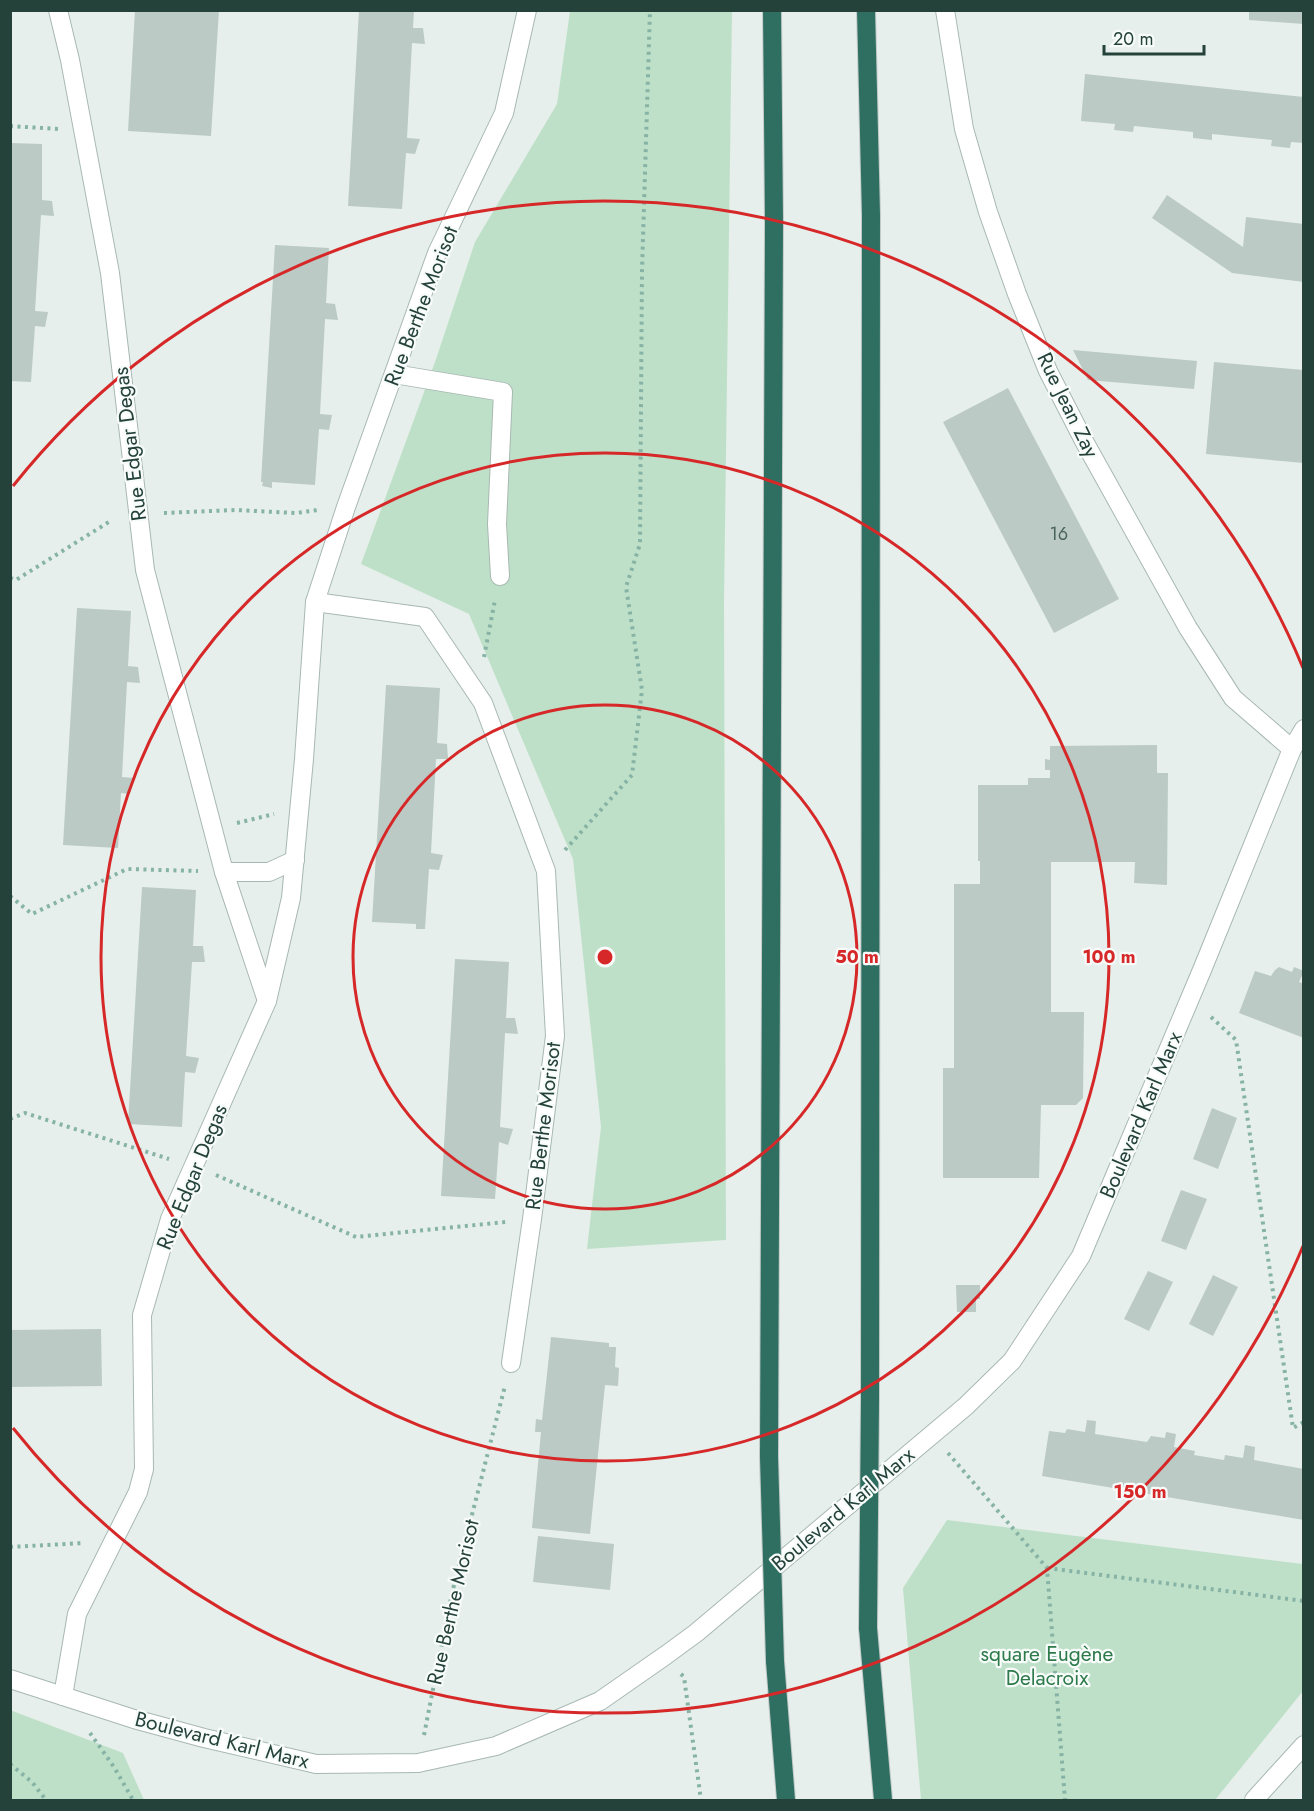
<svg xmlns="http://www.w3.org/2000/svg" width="1314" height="1811" font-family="Jost,sans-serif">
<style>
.green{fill:#bfe0c8}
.building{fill:#bbcac4}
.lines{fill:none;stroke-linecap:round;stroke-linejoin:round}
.lane-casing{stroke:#a8b8b2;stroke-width:20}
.street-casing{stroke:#a8b8b2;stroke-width:20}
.highway-casing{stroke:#c2cac8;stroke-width:20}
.path{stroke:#86b3a5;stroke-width:4;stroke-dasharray:3 4.5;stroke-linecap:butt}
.lane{stroke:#fff;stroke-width:18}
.street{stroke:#fff;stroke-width:18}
.highway{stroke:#2f6f62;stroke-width:18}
.highway-bridge-casing{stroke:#c2cac8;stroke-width:20;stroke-linecap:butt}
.highway-bridge{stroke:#2f6f62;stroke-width:18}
.ring{fill:none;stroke:#d62828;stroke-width:3}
.labels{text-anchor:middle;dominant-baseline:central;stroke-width:4.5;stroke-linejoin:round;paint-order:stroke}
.number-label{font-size:18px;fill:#4a645c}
.street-label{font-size:21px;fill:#24423a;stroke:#f7fbf9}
.park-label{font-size:21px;fill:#2d7a4b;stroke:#f7fbf9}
.centre{fill:#d62828;stroke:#f7fbf9;stroke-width:3}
.ring-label{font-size:18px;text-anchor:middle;font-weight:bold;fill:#d62828;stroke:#f7fbf9;stroke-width:4.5;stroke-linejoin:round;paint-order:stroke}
</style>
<rect width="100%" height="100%" fill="#e6efeb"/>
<!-- green -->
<g class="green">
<polygon points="570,11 732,11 724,602 726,1240 587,1249 601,1127 573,859 469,614 361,564 435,362 475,242 557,104"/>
<polygon points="947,1520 1303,1564 1303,1691 1215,1800 921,1800 903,1588"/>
<polygon points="10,1710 123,1753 144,1800 11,1800"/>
</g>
<!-- building -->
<g class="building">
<polygon points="135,10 219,10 211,136 128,131"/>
<polygon points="359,10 414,10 413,28 423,28 425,44 412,43 407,138 420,139 415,154 406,153 402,209 348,206"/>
<polygon points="1249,10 1304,10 1304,24 1249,20"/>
<polygon points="1085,74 1304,97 1304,143 1291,142 1290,148 1271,146 1272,140 1212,134 1212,140 1193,138 1193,132 1134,126 1133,132 1114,130 1115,124 1081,121"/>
<polygon points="10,143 42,144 42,200 52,201 54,216 41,215 35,311 48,312 45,327 35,326 31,382 10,381"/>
<polygon points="1167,195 1243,247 1246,217 1304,224 1304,282 1232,273 1152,218"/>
<polygon points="275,245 329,248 326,303 335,304 338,320 325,319 320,414 332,415 329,430 319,429 315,485 272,482 272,488 262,486 263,482 261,482"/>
<polygon points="1073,350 1197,361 1194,389 1088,380"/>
<polygon points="1214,362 1304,370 1304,463 1206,454"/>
<polygon points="1008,388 1119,599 1054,633 943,422"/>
<polygon points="77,608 131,611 128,666 138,667 140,683 127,682 122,777 134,778 130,794 121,793 118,848 63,845"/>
<polygon points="386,685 440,688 437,743 447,744 448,759 436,759 431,853 443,855 439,870 429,869 425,929 416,929 416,924 372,922"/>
<polygon points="1157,745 1157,773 1168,773 1167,885 1134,883 1135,862 1051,862 1051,1012 1084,1012 1083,1098 1076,1105 1041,1105 1039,1178 943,1178 943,1068 954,1068 954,884 980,884 980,861 978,861 978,785 1028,785 1028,778 1050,778 1050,770 1045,770 1045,759 1050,760 1050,746"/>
<polygon points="142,887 196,890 193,946 203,946 205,962 192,962 186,1056 199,1058 195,1073 185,1072 182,1127 128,1124"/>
<polygon points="455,959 509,962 506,1018 515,1018 518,1034 505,1033 500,1127 513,1129 508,1145 499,1142 495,1199 441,1196"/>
<polygon points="1279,967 1292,972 1294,967 1304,971 1299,982 1304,984 1304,1038 1239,1013 1255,971 1271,976 1275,970"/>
<polygon points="1212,1108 1237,1118 1218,1169 1193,1159"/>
<polygon points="1181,1190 1207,1199 1186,1250 1161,1241"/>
<polygon points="1148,1271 1173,1282 1149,1331 1124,1319"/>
<polygon points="1213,1275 1238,1287 1213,1336 1189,1324"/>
<polygon points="956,1285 980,1285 980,1299 976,1299 976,1312 957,1312"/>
<polygon points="101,1329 102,1386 10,1387 10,1330"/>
<polygon points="551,1337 609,1343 609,1347 616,1347 615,1367 619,1368 618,1386 605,1385 590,1534 532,1528 541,1432 535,1432 536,1419 542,1420"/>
<polygon points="1087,1420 1096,1421 1095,1434 1147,1442 1151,1436 1165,1438 1166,1432 1176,1434 1174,1447 1195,1451 1194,1455 1224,1460 1225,1455 1243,1458 1245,1445 1255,1447 1254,1460 1304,1469 1304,1520 1042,1476 1049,1431 1065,1433 1067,1429 1085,1432"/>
<polygon points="538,1536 614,1544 610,1590 533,1582"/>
</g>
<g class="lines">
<defs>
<polyline id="lane" points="394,374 503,392 497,524 500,576"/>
<g id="street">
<polyline points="58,10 70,60 110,273 145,570 224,872 267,1001"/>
<polyline points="945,10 964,129 988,212 1017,294 1048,371 1084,441 1188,628 1233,698 1292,749"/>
<polyline points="315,602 425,617 483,703 546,871 555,1036 532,1219 511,1363"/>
<polyline points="224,872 269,872 295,860"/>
<polyline points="10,1679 134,1719 204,1738 316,1764 418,1763 496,1746 600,1701 666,1655 696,1633 966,1406 1012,1361 1081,1256 1202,970 1292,749 1304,729"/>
<polyline points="63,1696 77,1614 138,1492 144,1469 142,1315 170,1219 267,1001 291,898 304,759 315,602 346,507 437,253 504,113 527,10"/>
<polyline points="1254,1800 1304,1745"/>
</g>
<g id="highway">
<polyline points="866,10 871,215 870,1400"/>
<polyline points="769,1457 774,223 772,10"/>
<polyline points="868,1628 883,1800"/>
<polyline points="775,1661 786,1800"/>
</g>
</defs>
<!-- lane casing -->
<use href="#lane" class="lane-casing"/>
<!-- street casing -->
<use href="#street" class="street-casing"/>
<!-- highway casing -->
<use href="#highway" class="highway-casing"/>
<!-- path -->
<g class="path">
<polyline points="10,126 58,129"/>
<polyline points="164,513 235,510 296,513 318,510"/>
<polyline points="10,578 16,580 112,520"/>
<polyline points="484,657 495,600"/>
<polyline points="237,823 274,814"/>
<polyline points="565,850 632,775 642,690 626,587 640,544 642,271 650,10"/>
<polyline points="10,896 32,914 127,869 198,871"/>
<polyline points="1211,1017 1236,1040 1293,1428 1304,1422"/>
<polyline points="10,1119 25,1113 169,1159"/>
<polyline points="216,1175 356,1237 506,1222"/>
<polyline points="948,1453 1047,1568 1065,1800"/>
<polyline points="10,1547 84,1543"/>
<polyline points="1047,1568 1304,1601"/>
<polyline points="681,1674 684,1677 701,1800"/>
<polyline points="90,1733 114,1767 133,1800"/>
<polyline points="424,1735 452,1593 505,1386"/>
<polyline points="10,1764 32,1782 46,1800"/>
</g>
<!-- lane -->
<use href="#lane" class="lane"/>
<!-- street -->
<use href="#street" class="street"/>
<!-- highway -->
<use href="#highway" class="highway"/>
<defs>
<g id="highway-bridge">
<polyline points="769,1457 775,1661"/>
<polyline points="868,1628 870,1400"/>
</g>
</defs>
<!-- highway-bridge casing -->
<use href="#highway-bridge" class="highway-bridge-casing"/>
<!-- highway-bridge -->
<use href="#highway-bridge" class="highway-bridge"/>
</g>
<!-- distance rings -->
<g class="ring">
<circle cx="605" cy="957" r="252"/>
<circle cx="605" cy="957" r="504"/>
<path d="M1303 1246A756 756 0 0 1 13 1428M13 486A756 756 0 0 1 1303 668"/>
</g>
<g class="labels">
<!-- number labels -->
<g class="number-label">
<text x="1059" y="534">16</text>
</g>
<!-- street labels -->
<g class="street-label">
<text transform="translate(421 306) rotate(-69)">Rue Berthe Morisot</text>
<text transform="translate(1068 405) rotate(64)">Rue Jean Zay</text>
<text transform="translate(130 444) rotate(-97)">Rue Edgar Degas</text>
<text transform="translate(1141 1115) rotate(-67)">Boulevard Karl Marx</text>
<text transform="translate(543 1126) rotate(-83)">Rue Berthe Morisot</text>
<text transform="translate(192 1177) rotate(-68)">Rue Edgar Degas</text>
<text transform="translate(843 1509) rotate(-40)">Boulevard Karl Marx</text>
<text transform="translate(453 1602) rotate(-77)">Rue Berthe Morisot</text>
<text transform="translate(222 1740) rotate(14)">Boulevard Karl Marx</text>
</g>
<!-- park labels -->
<g class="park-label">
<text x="1047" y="1654">square Eugène<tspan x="1047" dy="24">Delacroix</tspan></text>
</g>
</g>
<circle cx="605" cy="957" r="9" class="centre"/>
<g class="ring-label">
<text x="857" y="963">50 m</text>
<text x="1109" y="963">100 m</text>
<text x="1140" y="1498">150 m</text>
</g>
<!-- border -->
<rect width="1314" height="1811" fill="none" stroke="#24423a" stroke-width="24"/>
<!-- scale -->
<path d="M1104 45v9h100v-9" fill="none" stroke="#24423a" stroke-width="3"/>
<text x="1113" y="45" font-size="18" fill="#24423a" stroke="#f7fbf9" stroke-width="4.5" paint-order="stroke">20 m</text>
</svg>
